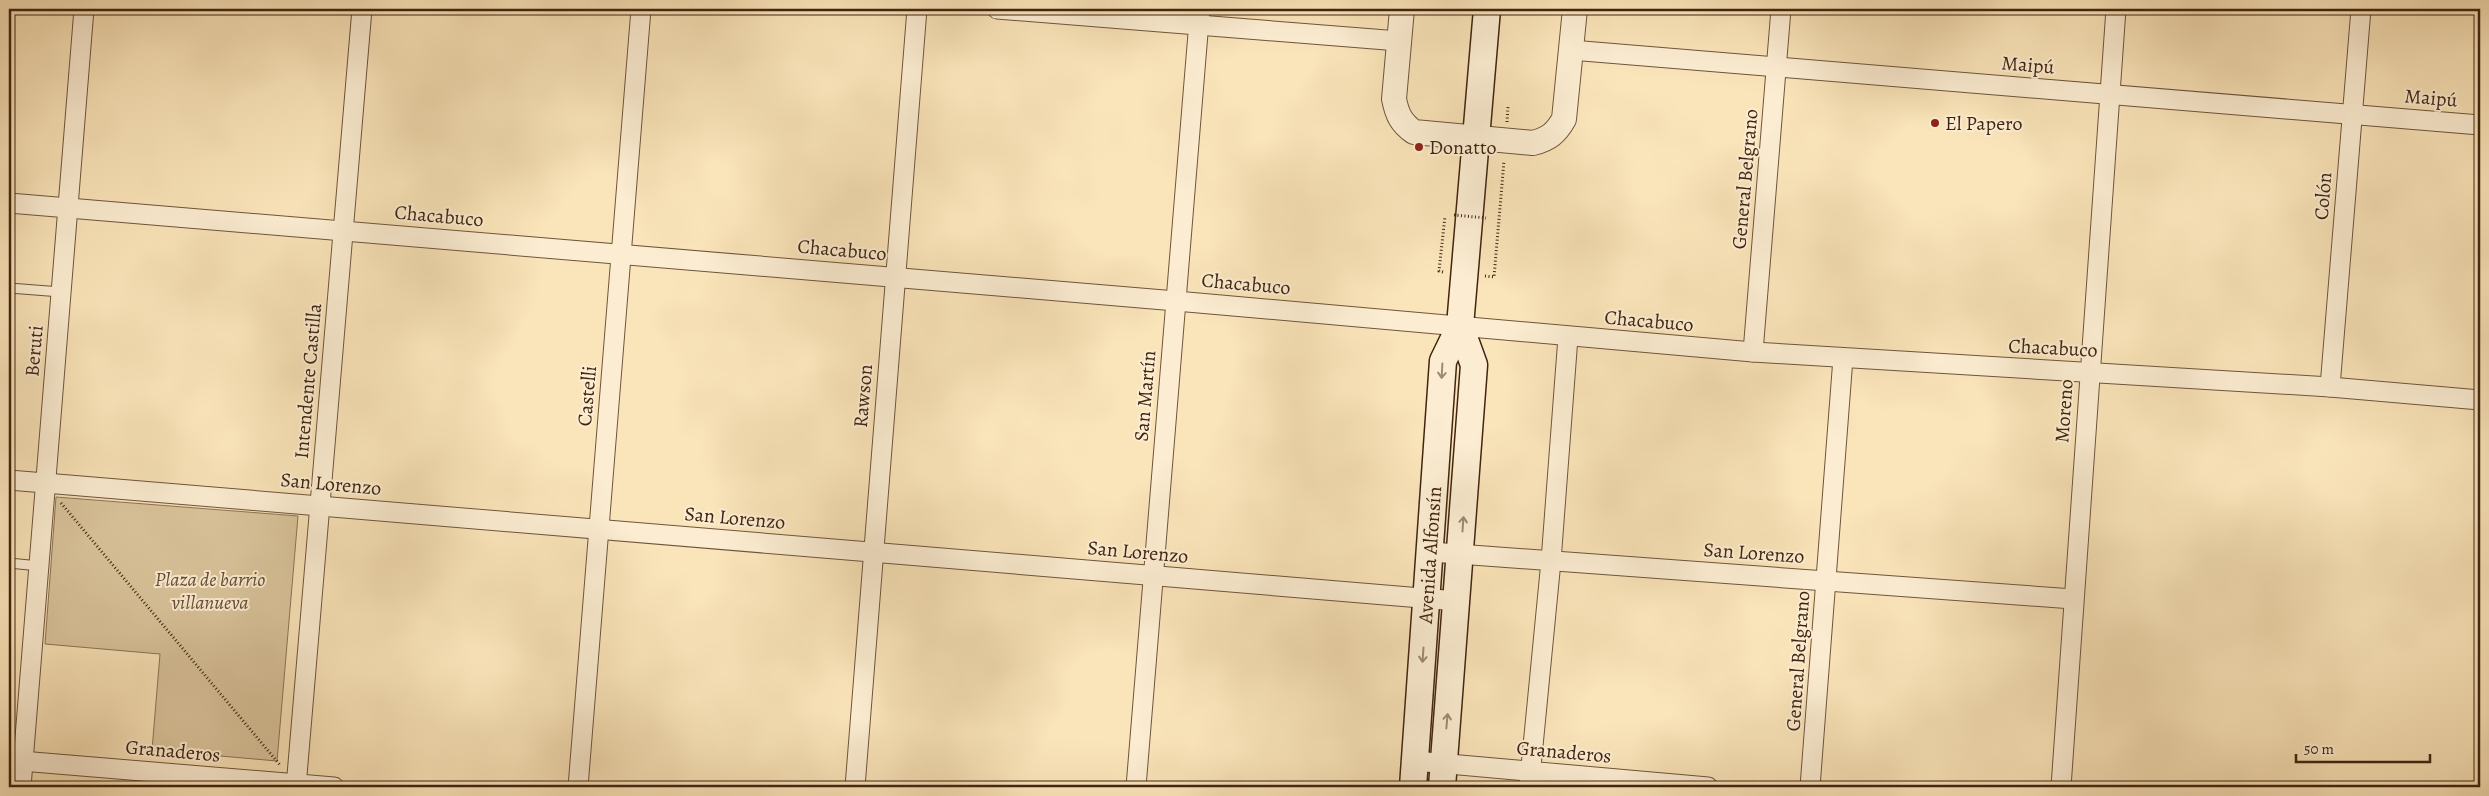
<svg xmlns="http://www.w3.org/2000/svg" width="2489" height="796" font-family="Alegreya,serif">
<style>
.green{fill:#dac49c;stroke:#8d7456}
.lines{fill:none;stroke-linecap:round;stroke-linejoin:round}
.service-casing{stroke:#6e553b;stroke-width:11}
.minor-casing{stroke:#6e553b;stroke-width:21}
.tertiary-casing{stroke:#6e553b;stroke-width:26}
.secondary-casing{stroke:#402511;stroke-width:29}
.path{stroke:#402511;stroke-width:3;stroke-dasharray:1 2.5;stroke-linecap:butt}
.service{stroke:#fcedd2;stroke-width:9}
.minor{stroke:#fcedd2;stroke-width:19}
.tertiary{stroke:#fcedd2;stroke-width:24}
.secondary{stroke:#fcedd2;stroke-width:26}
.path-bridge{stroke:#402511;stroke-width:3;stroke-dasharray:1 2.5;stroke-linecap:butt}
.oneway{stroke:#9e8972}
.poi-dot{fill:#8f2418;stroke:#fcedd2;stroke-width:2}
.labels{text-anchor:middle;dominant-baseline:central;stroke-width:4;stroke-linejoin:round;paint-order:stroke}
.street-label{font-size:20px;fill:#402511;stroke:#fcedd2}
.poi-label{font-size:20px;fill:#402511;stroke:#fcedd2;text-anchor:start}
.park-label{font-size:20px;font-style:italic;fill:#664d34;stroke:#fcedd2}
</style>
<rect width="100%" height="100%" fill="#fae4b9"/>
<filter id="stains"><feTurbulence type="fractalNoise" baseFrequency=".004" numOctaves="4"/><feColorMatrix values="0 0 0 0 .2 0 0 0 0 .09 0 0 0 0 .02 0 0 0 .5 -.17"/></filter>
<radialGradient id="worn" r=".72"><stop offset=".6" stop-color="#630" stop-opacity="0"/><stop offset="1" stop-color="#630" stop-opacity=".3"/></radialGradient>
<!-- green -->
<polygon class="green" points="56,497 298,516 277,761 152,750 160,654 45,644"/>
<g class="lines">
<defs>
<g id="service">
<polyline points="9,288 61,292"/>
<polyline points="9,563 39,566"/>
</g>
<g id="minor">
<polyline points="997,9 1399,41"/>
<polyline points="1571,50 2480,125"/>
<polyline points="9,203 1176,301 1753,352 2330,387 2480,400"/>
<polyline points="1753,352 1781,9"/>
<polyline points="2330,387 2361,9"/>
<polyline points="9,480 1457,601"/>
<polyline points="1431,552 2073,599"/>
<polyline points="9,760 334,787"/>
<polyline points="1415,761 1708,787"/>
<polyline points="21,787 84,9"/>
<polyline points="296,787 362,9"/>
<polyline points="578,787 641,9"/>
<polyline points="855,787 917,9"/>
<polyline points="1136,787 1200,9"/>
<polyline points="1529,787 1551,561 1568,337"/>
<polyline points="1810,787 1843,358"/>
<polyline points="2061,787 2116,9"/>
</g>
<path id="tertiary" d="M 1402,9 L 1394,99 C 1397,114 1401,123 1414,132 L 1533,143 C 1549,139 1556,133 1564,119 L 1575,9"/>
<g id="secondary">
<polyline points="1413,787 1443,361 1460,326 1487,9"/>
<polyline points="1442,787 1474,365 1460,326"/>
</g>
</defs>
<!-- service casing -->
<use href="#service" class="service-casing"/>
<!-- minor casing -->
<use href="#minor" class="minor-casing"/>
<!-- tertiary casing -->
<use href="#tertiary" class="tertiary-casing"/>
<!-- secondary casing -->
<use href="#secondary" class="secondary-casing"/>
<!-- path -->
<g class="path">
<polyline points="1507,122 1508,107"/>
<polyline points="1443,272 1439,271 1445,216"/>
<polyline points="1485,276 1494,277 1504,161"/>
<polyline points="61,503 280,765"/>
</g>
<!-- service -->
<use href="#service" class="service"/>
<!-- minor -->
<use href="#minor" class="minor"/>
<!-- tertiary -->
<use href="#tertiary" class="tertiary"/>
<!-- secondary -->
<use href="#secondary" class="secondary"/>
<!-- path-bridge -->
<polyline class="path-bridge" points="1454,215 1486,218"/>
</g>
<!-- one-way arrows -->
<defs><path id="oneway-shaft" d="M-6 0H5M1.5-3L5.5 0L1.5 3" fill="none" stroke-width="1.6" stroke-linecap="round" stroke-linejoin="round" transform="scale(1.25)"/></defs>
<g class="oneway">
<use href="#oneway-shaft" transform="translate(1442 371) rotate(93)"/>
<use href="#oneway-shaft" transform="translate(1463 524) rotate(-86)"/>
<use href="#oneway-shaft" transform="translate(1423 655) rotate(94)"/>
<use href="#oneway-shaft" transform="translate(1447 721) rotate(-85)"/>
</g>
<!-- markers -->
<g class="poi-dot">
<circle cx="1935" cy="123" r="5"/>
<circle cx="1419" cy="147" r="5"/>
</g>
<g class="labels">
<!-- street labels -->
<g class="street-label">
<text transform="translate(2028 65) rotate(5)">Maipú</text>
<text transform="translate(2431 98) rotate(5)">Maipú</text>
<text transform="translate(1745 179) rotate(-85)">General Belgrano</text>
<text transform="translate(2323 196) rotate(-85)">Colón</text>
<text transform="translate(439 216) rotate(5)">Chacabuco</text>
<text transform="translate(842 250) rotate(5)">Chacabuco</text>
<text transform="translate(1246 284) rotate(5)">Chacabuco</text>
<text transform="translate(1649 321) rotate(5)">Chacabuco</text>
<text transform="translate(2053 348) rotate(3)">Chacabuco</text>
<text transform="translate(34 351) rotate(-85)">Beruti</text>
<text transform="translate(308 381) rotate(-85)">Intendente Castilla</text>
<text transform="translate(587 396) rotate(-85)">Castelli</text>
<text transform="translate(863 396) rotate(-85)">Rawson</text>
<text transform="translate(1145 396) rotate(-85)">San Martín</text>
<text transform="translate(2064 411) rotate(-86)">Moreno</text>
<text transform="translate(331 484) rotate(5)">San Lorenzo</text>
<text transform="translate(735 518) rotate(5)">San Lorenzo</text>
<text transform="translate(1138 552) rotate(5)">San Lorenzo</text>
<text transform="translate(1754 553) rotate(4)">San Lorenzo</text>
<text transform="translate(1430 555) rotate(-86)">Avenida Alfonsín</text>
<text transform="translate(1798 661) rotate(-86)">General Belgrano</text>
<text transform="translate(173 751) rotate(5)">Granaderos</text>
<text transform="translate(1564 752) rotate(5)">Granaderos</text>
</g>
<!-- poi labels -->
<g class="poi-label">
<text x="1945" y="123">El Papero</text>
<text x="1429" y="147">Donatto</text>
</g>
<!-- park labels -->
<g class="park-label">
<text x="210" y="579">Plaza de barrio<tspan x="210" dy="23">villanueva</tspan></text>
</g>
</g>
<!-- margin -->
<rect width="2489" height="796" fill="none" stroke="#fae4b9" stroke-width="30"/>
<rect x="10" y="10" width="2469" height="776" fill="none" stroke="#402511" stroke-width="2.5"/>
<rect x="15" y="15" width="2459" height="766" fill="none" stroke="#402511"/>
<!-- scale -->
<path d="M2296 754v8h134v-8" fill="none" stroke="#402511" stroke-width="2.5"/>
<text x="2304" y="754" font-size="15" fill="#402511" stroke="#fcedd2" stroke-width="4" paint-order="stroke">50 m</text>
<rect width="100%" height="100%" filter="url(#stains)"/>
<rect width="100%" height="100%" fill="url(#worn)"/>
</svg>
